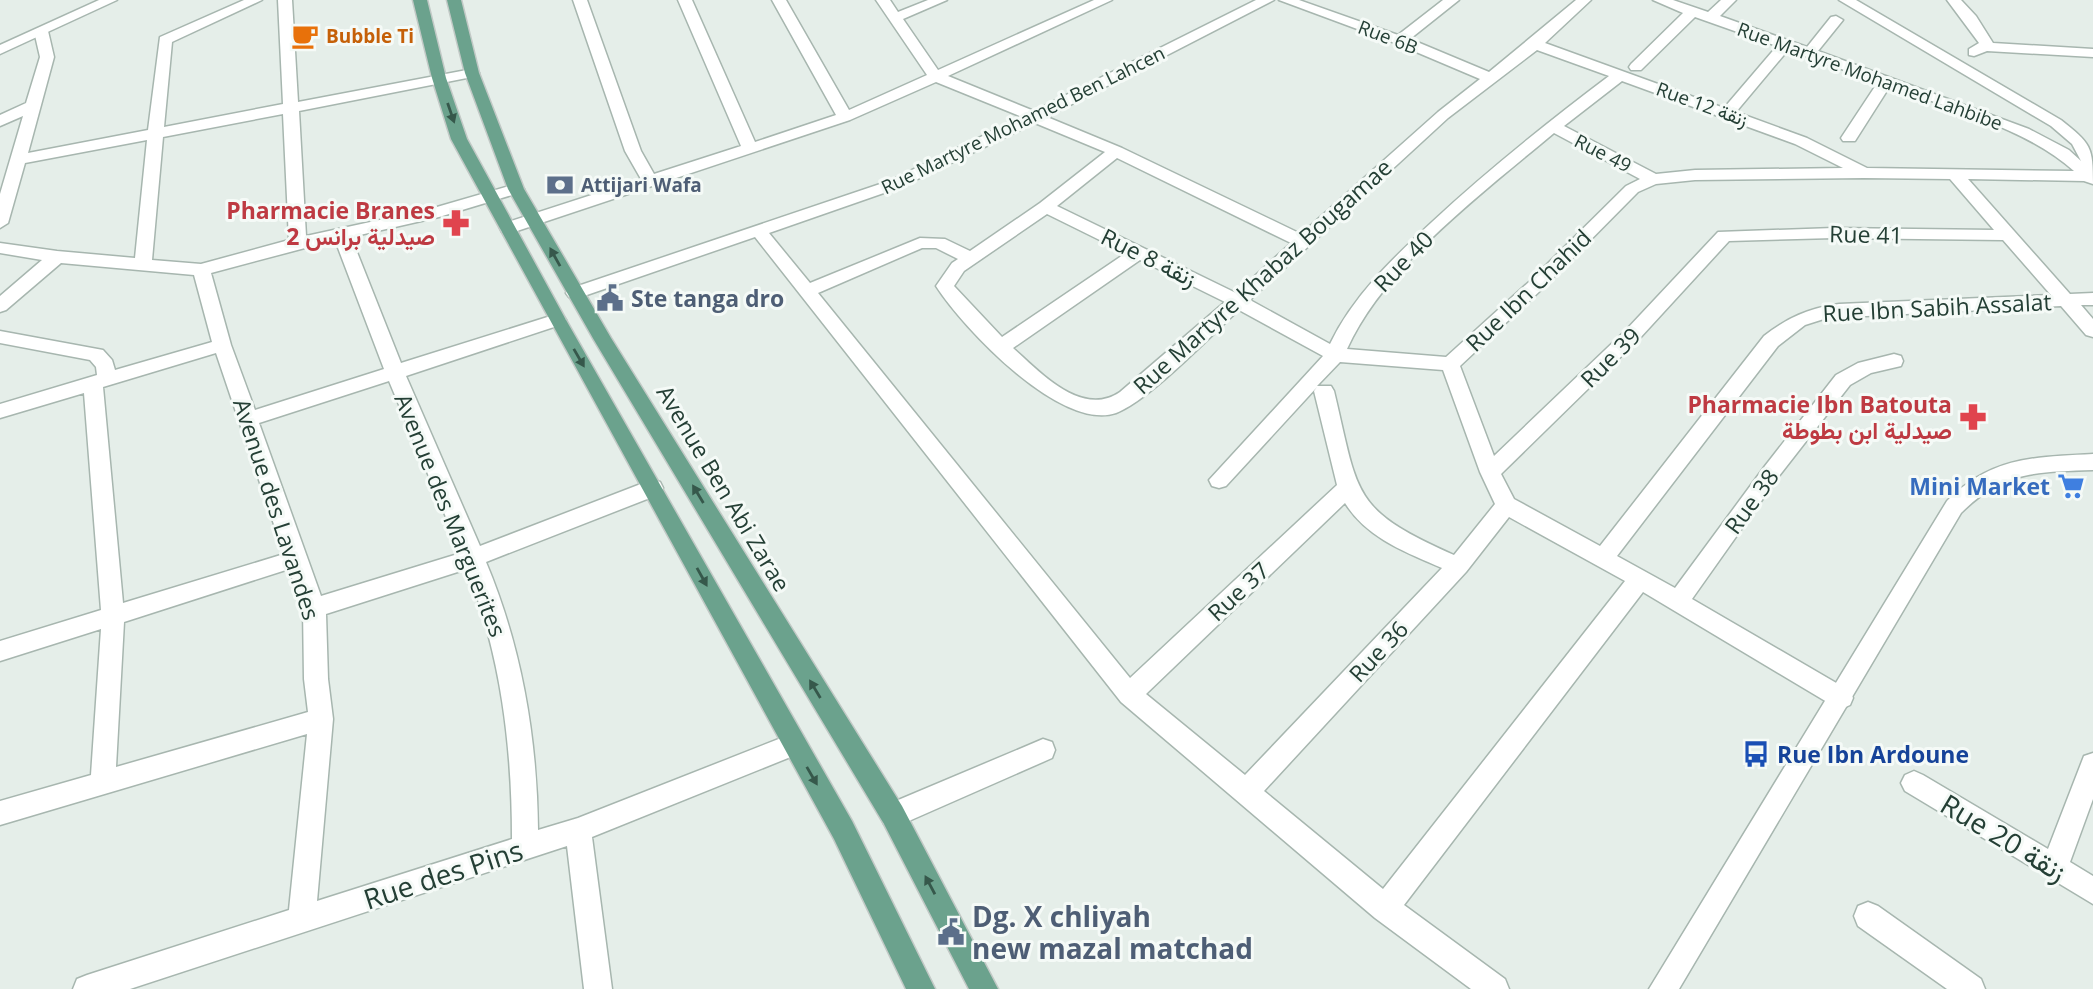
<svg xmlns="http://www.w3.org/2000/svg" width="2093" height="989" font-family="'Open Sans',Vazirmatn,sans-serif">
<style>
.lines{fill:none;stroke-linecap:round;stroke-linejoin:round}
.minor-casing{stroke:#a7b6af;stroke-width:3}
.tertiary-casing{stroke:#a7b6af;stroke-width:3}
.primary-casing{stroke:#c2c9c6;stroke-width:3}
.minor{fill:#fff;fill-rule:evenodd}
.tertiary{fill:#fff;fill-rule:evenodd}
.primary{fill:#6ba28d;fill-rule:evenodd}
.oneway{fill:#36584b}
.labels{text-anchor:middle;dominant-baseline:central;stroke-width:6;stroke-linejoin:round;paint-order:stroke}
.far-food-label{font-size:19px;font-weight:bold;fill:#c56008;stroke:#f5faf7;text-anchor:start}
.far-street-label{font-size:19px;fill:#243f35;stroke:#f5faf7}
.far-service-label{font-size:19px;font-weight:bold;fill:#4e5e75;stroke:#f5faf7;text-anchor:start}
.health-label{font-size:23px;font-weight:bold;fill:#be3a42;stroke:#f5faf7;text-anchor:end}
.street-label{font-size:23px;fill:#243f35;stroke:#f5faf7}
.service-label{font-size:23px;font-weight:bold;fill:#4e5e75;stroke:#f5faf7;text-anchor:start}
.shop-label{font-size:23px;font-weight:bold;fill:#366cbe;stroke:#f5faf7;text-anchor:end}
.transit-label{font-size:23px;font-weight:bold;fill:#164399;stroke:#f5faf7;text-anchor:start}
.near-street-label{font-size:28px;fill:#243f35;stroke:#f5faf7}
.near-service-label{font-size:28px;font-weight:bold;fill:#4e5e75;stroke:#f5faf7;text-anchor:start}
</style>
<rect width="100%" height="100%" fill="#e5eee9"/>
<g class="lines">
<defs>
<g id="minor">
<path d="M 244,0 L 262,0 L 172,42 L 164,127 L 283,104 L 278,0 L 292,0 L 298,102 L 472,69 L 479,73 L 472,77 L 299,111 L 306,236 L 430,209 L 516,184 L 524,189 L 522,192 L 439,217 L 351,237 L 401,363 L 557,314 L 563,316 L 566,320 L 563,324 L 406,376 L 480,546 L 646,482 L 653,480 L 660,482 L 663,488 L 660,494 L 486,562 C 522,648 537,737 538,830 L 578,818 L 794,733 L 803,736 L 806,744 L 803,752 L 592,837 L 612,989 L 584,989 L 567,846 L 130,989 L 73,989 L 77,979 L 87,975 L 289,910 L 307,734 L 0,825 L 0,801 L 91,775 L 101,629 L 0,661 L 0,641 L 101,610 L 84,393 L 0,418 L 0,404 L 97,375 L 96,367 L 90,360 L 0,343 L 0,331 L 103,350 L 112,360 L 115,370 L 212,342 L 194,275 L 61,263 L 6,310 L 0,312 L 0,296 L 42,260 L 0,253 L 0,243 L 57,251 L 135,258 L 147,140 L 25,163 L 8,223 L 0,228 L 0,194 L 23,116 L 0,126 L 0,115 L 26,103 L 40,57 L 34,31 L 41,27 L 48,31 L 54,57 L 28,153 L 148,130 L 160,37 ZM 283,114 L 289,240 L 201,264 L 152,260 L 163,137 ZM 335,240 L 384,369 L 255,410 L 231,345 L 211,273 ZM 216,353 L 284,554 L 123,603 L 103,387 ZM 389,381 L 461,553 L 321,596 L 259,423 ZM 289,569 L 303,608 L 304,679 L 308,712 L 116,767 L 124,622 ZM 467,569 C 501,657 512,745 512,839 L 317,901 L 333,719 L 328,679 L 326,614 Z"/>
<path d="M 573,0 L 587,0 L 641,151 L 654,174 L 741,146 L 678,0 L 692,0 L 755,142 L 836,115 L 772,0 L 786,0 L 849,110 L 927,75 L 876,0 L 890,0 L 898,12 L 928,0 L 947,0 L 903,19 L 938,70 L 1094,0 L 1112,0 L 948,76 L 1034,111 L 1256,0 L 1274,0 L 1047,117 L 1122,148 L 1301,234 L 1438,112 L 1480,79 L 1395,43 L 1279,0 L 1299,0 L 1398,35 L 1443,0 L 1459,0 L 1410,39 L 1489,72 L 1576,0 L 1591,0 L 1545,43 L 1724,108 L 1777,46 L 1695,17 L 1641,70 L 1631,70 L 1629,67 L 1631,64 L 1683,13 L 1653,0 L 1673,0 L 1708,12 L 1721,0 L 1736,0 L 1720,16 L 1807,47 L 1831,17 L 1836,16 L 1843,20 L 1818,51 L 2029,129 L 2069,150 L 2081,161 L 2072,144 L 2051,126 L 1839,0 L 1856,0 L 2061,120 C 2091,144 2093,146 2093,184 L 2084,181 L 1968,179 L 2070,294 L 2093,293 L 2093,305 L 2081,305 L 2093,319 L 2093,337 L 2086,335 L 2061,306 L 1827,318 L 1805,325 L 1778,346 L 1617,556 L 1675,588 L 1765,466 L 1836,375 L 1858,363 L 1894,354 L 1901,356 L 1903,361 L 1901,366 L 1871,373 L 1850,385 L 1779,476 L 1692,599 L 1850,691 L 1853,698 L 1850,705 L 1841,709 L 1832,705 L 1643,592 L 1404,905 L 1505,979 L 1509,989 L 1471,989 L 1375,918 L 1121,702 L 755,237 L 581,297 L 569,297 L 566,293 L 569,289 L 889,181 L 1022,117 L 936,82 L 850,120 L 514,232 L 502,232 L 500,228 L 502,224 L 641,179 L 625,151 ZM 1537,50 L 1609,76 C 1548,122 1488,170 1432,222 C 1393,258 1353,296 1330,344 L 1250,300 L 1448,118 ZM 1788,50 L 1878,82 L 1841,138 L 1843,141 L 1855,141 L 1890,86 C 1950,109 2026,128 2074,171 L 1867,168 L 1807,138 L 1736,112 ZM 1622,81 L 1795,144 L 1843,168 L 1695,170 L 1656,174 L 1564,126 ZM 1035,123 L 1105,152 L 1040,203 L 970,251 L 945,239 L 920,238 L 810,283 L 769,233 L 901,187 ZM 1554,133 L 1640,179 L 1626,186 L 1530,281 L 1446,357 L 1347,349 C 1384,266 1485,191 1554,133 ZM 1117,158 L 1291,243 L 1236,293 L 1057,206 ZM 1864,178 L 1950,179 L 1994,230 L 1834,228 L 1718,232 L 1626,330 L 1494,456 L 1460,366 L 1542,289 L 1638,192 L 1656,184 L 1695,180 ZM 1047,214 L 1126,253 L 1002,337 L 954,286 L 964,271 ZM 1834,238 L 2003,240 L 2051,295 L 1839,304 C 1809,308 1787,318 1764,336 L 1600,546 L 1514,499 L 1501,474 L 1640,338 L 1729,241 ZM 922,248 L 936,248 L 958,259 L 952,263 L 936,286 C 963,328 1061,432 1116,413 C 1150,400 1210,336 1239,310 L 1323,356 L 1209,480 L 1212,486 L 1219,488 L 1226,486 L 1317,387 L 1314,391 L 1337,485 L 1130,678 L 818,293 ZM 1140,260 L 1225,302 L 1120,392 C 1082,418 1041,373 1013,348 ZM 1340,362 L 1443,370 L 1480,472 L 1495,504 L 1454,555 C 1350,509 1359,495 1334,391 L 1331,386 L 1317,386 ZM 1345,503 C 1367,538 1405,552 1442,568 L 1245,775 L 1146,694 ZM 1509,517 L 1625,581 L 1383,889 L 1264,791 L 1466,572 Z"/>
<polygon points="1947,0 1961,0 1976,16 1993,43 2093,49 2093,57 1987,51 1974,56 1969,55 1969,49 1979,43"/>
<polygon points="1043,739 1052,742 1055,750 1052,758 902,824 893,827 884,824 880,815 884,806"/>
<polygon points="2093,753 2093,799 2070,862 2093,876 2093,904 1905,791 1901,783 1905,775 1914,771 1923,775 2048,849 2084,756"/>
<polygon points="1868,902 1878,906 1981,979 1985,989 1947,989 1858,926 1854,916 1858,906"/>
</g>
<g id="tertiary">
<polygon points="99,0 117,0 0,54 0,45"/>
<path d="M 2093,454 L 2093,470 C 2037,472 2003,471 1961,513 L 1679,989 L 1649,989 L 1947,501 C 1991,457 2034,457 2093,454 Z"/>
</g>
<g id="primary">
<polygon points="413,0 427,0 446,78 467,139 566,320 852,821 935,989 906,989 834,839 451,139 432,78"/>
<polygon points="447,0 461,0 479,73 524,189 611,338 902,806 998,989 969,989 884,824 594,340 508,189 465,73"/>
</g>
</defs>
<!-- minor casing -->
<use href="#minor" class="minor-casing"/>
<!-- tertiary casing -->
<use href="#tertiary" class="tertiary-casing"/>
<!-- primary casing -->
<use href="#primary" class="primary-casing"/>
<!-- minor -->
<use href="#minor" class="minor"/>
<!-- tertiary -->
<use href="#tertiary" class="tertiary"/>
<!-- primary -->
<use href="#primary" class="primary"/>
</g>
<!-- one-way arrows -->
<defs><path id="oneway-solid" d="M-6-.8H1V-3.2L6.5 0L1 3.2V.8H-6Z" transform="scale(1.75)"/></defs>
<g class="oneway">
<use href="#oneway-solid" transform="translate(451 113) rotate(71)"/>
<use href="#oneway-solid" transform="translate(555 257) rotate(-119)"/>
<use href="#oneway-solid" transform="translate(579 358) rotate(60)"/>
<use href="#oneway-solid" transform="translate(698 494) rotate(-121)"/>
<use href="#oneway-solid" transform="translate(702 577) rotate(61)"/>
<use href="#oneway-solid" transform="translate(815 689) rotate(-121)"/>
<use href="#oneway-solid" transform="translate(812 776) rotate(60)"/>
<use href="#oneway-solid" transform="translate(930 885) rotate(-118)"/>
</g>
<!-- icons -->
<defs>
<symbol id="cafe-bare" viewBox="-9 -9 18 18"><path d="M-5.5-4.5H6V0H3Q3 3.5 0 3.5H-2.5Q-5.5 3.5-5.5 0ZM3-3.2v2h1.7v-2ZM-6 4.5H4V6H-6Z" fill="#e8710a" stroke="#f5faf7" stroke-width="2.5" paint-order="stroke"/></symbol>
<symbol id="bank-bare" viewBox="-9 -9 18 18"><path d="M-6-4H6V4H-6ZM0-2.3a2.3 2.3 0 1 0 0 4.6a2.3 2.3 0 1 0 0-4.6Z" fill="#5c6f8a" stroke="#f5faf7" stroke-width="2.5" paint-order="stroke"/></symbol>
<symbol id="pharmacy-bare" viewBox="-9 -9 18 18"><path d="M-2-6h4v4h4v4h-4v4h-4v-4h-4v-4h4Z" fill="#e0444e" stroke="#f5faf7" stroke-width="2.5" paint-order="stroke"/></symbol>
<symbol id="civic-bare" viewBox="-9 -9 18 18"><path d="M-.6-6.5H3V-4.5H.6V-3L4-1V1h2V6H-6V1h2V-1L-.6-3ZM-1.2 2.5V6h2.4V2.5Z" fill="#5c6f8a" stroke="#f5faf7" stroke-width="2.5" paint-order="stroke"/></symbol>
<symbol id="supermarket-bare" viewBox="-9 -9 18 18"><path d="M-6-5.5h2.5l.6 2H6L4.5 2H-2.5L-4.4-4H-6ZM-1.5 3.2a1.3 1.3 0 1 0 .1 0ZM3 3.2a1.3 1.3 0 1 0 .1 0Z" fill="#3f7fe0" stroke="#f5faf7" stroke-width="2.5" paint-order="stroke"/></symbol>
<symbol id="bus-bare" viewBox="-9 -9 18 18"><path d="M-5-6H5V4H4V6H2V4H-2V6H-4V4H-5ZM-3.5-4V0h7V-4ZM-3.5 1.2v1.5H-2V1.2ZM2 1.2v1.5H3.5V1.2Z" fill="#1a4fb4" stroke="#f5faf7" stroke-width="2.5" paint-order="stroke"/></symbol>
</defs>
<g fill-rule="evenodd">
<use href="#cafe-bare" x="286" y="17" width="38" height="38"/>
<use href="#bank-bare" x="541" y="166" width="38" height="38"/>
<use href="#pharmacy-bare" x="437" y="204" width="38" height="38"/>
<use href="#civic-bare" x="591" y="279" width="38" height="38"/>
<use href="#pharmacy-bare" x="1954" y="398" width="38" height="38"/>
<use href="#supermarket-bare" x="2052" y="467" width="38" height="38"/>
<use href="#bus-bare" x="1737" y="735" width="38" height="38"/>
<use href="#civic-bare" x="932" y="913" width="38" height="38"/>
</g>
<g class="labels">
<!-- far-food labels -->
<g class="far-food-label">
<text x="326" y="36">Bubble Ti</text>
</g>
<!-- far-street labels -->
<g class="far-street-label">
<text transform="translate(1388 37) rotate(21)">Rue 6B</text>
<text transform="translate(1870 76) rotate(20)">Rue Martyre Mohamed Lahbibe</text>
<text transform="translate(1702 104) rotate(20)">Rue 12 زنقة</text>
<text transform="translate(1023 120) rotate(-26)">Rue Martyre Mohamed Ben Lahcen</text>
<text transform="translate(1603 153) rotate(27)">Rue 49</text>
</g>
<!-- far-service labels -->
<g class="far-service-label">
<text x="581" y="185">Attijari Wafa</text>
</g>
<!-- health labels -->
<g class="health-label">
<text x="435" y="210">Pharmacie Branes<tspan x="435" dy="26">2 صيدلية برانس</tspan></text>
<text x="1952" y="404">Pharmacie Ibn Batouta<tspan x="1952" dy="26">صيدلية ابن بطوطة</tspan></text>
</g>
<!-- street labels -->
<g class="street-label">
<text transform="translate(1866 234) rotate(1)">Rue 41</text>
<text transform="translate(1149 257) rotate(26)">Rue 8 زنقة</text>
<text transform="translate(1403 261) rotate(-46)">Rue 40</text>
<text transform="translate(1262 276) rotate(-42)">Rue Martyre Khabaz Bougamae</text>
<text transform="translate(1528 290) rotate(-44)">Rue Ibn Chahid</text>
<text transform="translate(1937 307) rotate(-3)">Rue Ibn Sabih Assalat</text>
<text transform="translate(1610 357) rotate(-45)">Rue 39</text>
<text transform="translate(724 488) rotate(59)">Avenue Ben Abi Zarae</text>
<text transform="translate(1751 501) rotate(-54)">Rue 38</text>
<text transform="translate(277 509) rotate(72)">Avenue des Lavandes</text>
<text transform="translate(451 515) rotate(68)">Avenue des Marguerites</text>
<text transform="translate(1238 591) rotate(-43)">Rue 37</text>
<text transform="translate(1378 651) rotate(-47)">Rue 36</text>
</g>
<!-- service labels -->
<g class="service-label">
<text x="631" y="298">Ste tanga dro</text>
</g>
<!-- shop labels -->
<g class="shop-label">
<text x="2050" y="486">Mini Market</text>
</g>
<!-- transit labels -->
<g class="transit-label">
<text x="1777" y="754">Rue Ibn Ardoune</text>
</g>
<!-- near-street labels -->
<g class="near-street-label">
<text transform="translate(2004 837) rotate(31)">Rue 20 زنقة</text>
<text transform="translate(443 874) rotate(-18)">Rue des Pins</text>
</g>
<!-- near-service labels -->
<g class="near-service-label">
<text x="972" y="916">Dg. X chliyah<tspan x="972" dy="32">new mazal matchad</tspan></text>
</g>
</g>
</svg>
